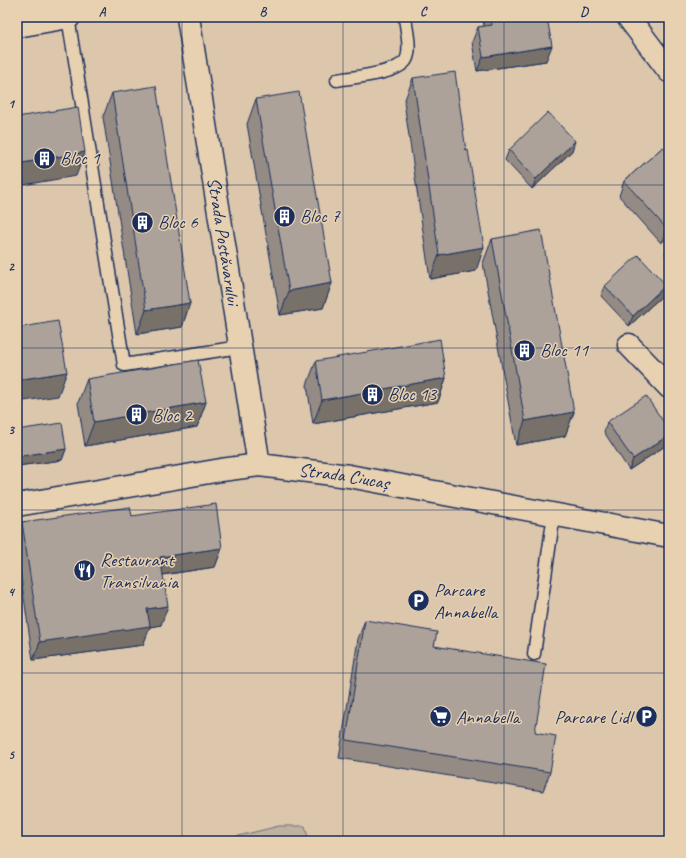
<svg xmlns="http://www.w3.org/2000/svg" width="686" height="858" font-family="Caveat,sans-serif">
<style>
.green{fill:#bfb1a1;stroke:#6d7080}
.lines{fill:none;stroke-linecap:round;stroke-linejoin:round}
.lane-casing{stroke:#1b2f5e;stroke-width:15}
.street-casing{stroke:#1b2f5e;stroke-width:25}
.secondary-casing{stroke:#1b2f5e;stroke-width:25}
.primary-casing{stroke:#1b2f5e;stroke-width:25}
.lane{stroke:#e8d1b1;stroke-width:12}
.street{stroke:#e8d1b1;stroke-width:22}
.secondary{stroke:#e8d1b1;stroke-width:22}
.primary{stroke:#e8d1b1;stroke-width:22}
.wall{fill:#948b84;stroke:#1b2f5e}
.shaded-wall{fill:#78716b;stroke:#1b2f5e}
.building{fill:#aca299;stroke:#1b2f5e}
.grid{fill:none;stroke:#1b2f5e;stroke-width:1;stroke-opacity:0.55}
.labels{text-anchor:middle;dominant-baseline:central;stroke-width:3;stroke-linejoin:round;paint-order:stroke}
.poi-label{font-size:19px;fill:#1b2f5e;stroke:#e8d1b1;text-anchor:start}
.street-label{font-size:19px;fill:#1b2f5e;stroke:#e8d1b1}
.neatline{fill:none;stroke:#1b2f5e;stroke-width:1.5}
.grid-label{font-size:13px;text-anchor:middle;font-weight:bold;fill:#1b2f5e}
</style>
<rect width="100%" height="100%" fill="#dcc7ac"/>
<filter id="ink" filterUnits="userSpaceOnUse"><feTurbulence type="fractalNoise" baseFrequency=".025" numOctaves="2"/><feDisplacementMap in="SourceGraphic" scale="8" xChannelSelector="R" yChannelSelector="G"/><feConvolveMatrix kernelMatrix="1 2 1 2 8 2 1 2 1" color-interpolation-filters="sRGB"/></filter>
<g filter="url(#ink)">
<!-- green -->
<polygon class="green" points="279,826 305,826 309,841 218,841"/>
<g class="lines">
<defs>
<g id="lane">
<polyline points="68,17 124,365 240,347"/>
<path d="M 337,80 C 353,77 397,74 406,60 C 412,49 406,29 405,17"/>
<polyline points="534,654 554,514"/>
</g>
<g id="street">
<path id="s1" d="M 188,17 L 259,465"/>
<polyline points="17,26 69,17"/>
<polyline points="629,345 669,387"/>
</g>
<g id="secondary">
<path id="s2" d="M 17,505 L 221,470 L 259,465 L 349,476 L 669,536"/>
</g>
<polyline id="primary" points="628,17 669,71"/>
</defs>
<!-- lane casing -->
<use href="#lane" class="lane-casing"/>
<!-- street casing -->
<use href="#street" class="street-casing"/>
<!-- secondary casing -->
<use href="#secondary" class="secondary-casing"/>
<!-- primary casing -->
<use href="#primary" class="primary-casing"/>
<!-- lane -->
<use href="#lane" class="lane"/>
<!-- street -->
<use href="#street" class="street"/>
<!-- secondary -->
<use href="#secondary" class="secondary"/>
<!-- primary -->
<use href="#primary" class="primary"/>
</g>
<!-- wall -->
<g class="wall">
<polygon points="483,17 547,17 546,61 477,71 472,42 478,27 484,26"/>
<polygon points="413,78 476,271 430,279 404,102"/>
<polygon points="112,93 190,303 182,327 137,334 103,117"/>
<polygon points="256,99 332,283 323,308 280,315 247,124"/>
<polygon points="663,147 669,236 661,243 619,196 624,181"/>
<polygon points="509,150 572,151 532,189 505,160"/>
<polygon points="492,239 574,412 565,436 516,445 483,263"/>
<polygon points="669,244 669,259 665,254"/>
<polygon points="605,286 662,296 629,326 601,296"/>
<polygon points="669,312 669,323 666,320"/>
<polygon points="316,361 446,378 438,402 313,424 307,385"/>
<polygon points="87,379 206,402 197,427 85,446 78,403"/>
<polygon points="607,422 668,444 629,470 604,432"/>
<polygon points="17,430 66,449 62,460 17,466"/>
<polygon points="132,516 222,548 215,567 163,575 161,625 150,627 143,645 33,660 19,563 17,537 22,522"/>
<polygon points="365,620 434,646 550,772 543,791 339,758 358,639"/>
</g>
<!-- shaded-wall -->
<g class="shaded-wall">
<polygon points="552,46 546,61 477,71 483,57"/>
<polygon points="575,141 572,151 532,189 536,179"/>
<polygon points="85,152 76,176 17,186 17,164"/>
<polygon points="669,226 669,236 661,243 666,228"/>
<polygon points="484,247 476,271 430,279 439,255"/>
<polygon points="332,283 323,308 280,315 289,291"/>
<polygon points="666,285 662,296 629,326 633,316"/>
<polygon points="190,303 182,327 137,334 146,310"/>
<polygon points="67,372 58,396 17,402 17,380"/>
<polygon points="446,378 438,402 313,424 322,400"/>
<polygon points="206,402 197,427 85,446 94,422"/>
<polygon points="574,412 565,436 516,445 525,421"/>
<polygon points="669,435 669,440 668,444 629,470 633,459"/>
<polygon points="66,449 62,460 17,466 17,463 20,456"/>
<polygon points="222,548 215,567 154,576 160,557"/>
<polygon points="20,559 17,568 17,560"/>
<polygon points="168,606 161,625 150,627 143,645 33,660 40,642 147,609"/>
</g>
<!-- building -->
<g class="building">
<polygon points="491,17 547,17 552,46 483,57 478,27 492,25"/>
<polygon points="455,72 466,151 468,150 484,247 439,255 413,78"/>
<polygon points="156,86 190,303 146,310 112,93"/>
<polygon points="299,92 332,283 289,291 256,99"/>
<polygon points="78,107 85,152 17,164 17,117"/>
<polygon points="548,112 575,141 536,179 509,150"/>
<polygon points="663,147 669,153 669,226 666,228 624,181"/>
<polygon points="541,230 574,412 525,421 492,239"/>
<polygon points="638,255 666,285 633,316 605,286"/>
<polygon points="58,321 67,372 17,380 17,328"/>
<polygon points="440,339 446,378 322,400 316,361"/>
<polygon points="198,360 206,402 94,422 87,379"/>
<polygon points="646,396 669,430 669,435 633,459 607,422"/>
<polygon points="62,423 66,449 20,456 17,439 17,430"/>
<polygon points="216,504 222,548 160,557 168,606 147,609 150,626 40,642 22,522 130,507 132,516"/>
<polygon points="17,539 20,559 17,560"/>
<polygon points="365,620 437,632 434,646 546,664 535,732 556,736 550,772 346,740"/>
</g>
</g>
<!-- grid -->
<path class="grid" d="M 182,17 L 182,841M 343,17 L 343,841M 504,17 L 504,841M 17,185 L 669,185M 17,348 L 669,348M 17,510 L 669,510M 17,673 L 669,673"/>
<!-- icons -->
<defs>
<symbol id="building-disc" viewBox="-11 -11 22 22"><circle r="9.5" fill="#1b2f5e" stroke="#e8d1b1"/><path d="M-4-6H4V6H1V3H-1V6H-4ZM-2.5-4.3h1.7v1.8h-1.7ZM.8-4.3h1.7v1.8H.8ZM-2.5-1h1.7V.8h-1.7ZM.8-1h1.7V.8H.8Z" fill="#fff"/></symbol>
<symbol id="restaurant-disc" viewBox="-11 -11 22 22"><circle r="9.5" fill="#1b2f5e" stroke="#e8d1b1"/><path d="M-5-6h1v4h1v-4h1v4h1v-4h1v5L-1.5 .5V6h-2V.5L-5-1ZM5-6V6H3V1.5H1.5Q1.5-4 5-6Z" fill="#fff"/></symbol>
<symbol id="parking-disc" viewBox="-11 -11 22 22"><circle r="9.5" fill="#1b2f5e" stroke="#e8d1b1"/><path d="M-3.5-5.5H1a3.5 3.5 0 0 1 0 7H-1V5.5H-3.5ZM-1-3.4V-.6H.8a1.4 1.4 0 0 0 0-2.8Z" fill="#fff"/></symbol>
<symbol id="supermarket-disc" viewBox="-11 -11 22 22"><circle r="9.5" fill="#1b2f5e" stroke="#e8d1b1"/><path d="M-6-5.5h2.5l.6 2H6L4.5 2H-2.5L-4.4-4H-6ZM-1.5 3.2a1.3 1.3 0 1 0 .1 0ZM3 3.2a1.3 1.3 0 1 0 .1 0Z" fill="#fff"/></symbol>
</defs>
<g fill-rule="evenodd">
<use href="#building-disc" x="32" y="146" width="25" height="25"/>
<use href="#building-disc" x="272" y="204" width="25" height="25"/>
<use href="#building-disc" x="130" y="210" width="25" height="25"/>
<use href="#building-disc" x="512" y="338" width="25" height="25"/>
<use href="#building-disc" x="360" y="382" width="25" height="25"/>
<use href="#building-disc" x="124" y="402" width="25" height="25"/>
<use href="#restaurant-disc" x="72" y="558" width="25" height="25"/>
<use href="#parking-disc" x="406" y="588" width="25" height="25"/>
<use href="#supermarket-disc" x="428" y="704" width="25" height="25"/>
<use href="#parking-disc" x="634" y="704" width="25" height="25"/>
</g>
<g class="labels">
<!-- poi labels -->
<g class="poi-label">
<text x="60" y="158">Bloc 1</text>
<text x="300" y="216">Bloc 7</text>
<text x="158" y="222">Bloc 6</text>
<text x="540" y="350">Bloc 11</text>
<text x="388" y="394">Bloc 13</text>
<text x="152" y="415">Bloc 2</text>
<text x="100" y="560">Restaurant<tspan x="100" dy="22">Transilvania</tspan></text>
<text x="434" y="590">Parcare<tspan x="434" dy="22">Annabella</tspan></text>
<text x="456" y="717">Annabella</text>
<text x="632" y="717" text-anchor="end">Parcare Lidl</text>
</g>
<!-- street labels -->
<g class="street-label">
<text stroke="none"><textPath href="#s1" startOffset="227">Strada Postăvarului</textPath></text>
<text stroke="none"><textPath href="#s2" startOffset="331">Strada Ciucaș</textPath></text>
</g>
</g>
<!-- margin -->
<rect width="686" height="858" fill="none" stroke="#e8d1b1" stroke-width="44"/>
<rect x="22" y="22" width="642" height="814" class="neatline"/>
<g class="grid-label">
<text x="102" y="16">A</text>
<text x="263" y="16">B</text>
<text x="423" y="16">C</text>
<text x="584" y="16">D</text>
<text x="11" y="108">1</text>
<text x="11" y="271">2</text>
<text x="11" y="434">3</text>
<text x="11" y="596">4</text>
<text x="11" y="759">5</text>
</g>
</svg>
